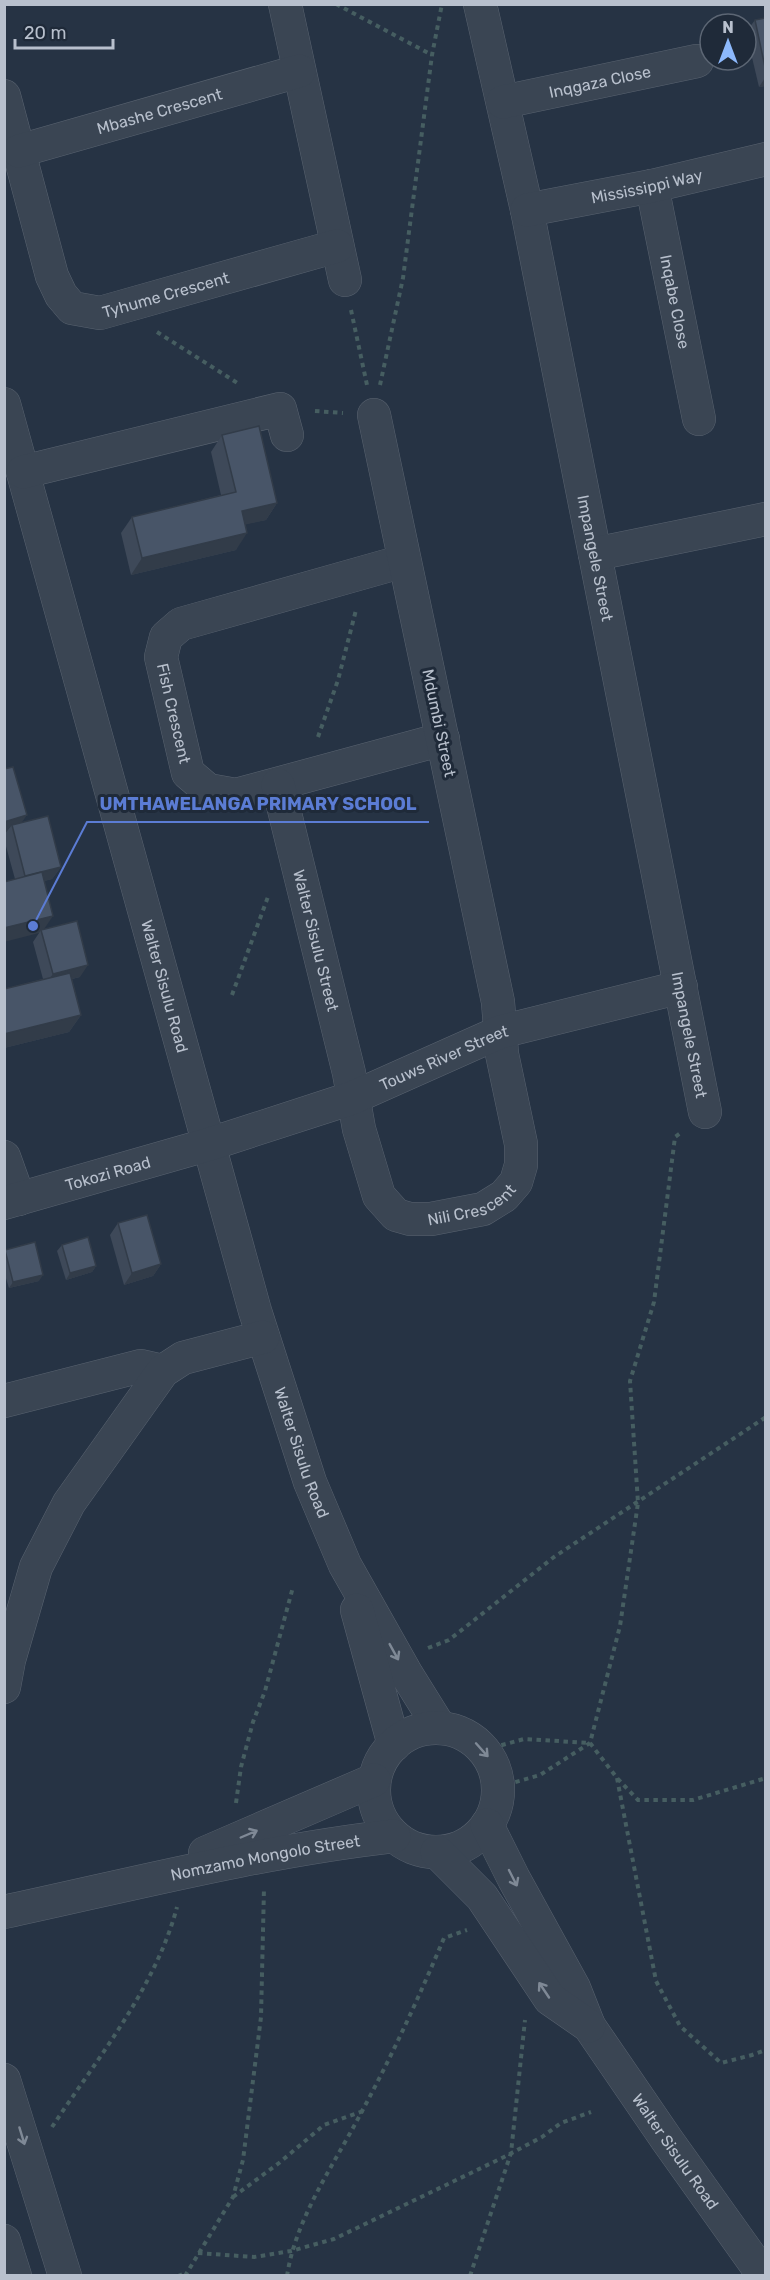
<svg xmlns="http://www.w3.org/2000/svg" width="770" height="2280" font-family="Rubik,sans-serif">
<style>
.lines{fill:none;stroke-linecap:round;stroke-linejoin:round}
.minor-casing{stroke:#596370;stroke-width:34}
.path{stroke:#465e61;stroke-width:4;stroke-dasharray:4.5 4.5;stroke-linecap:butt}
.minor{stroke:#3a4553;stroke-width:33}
.wall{fill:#3e4959}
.shaded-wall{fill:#323c49}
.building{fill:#485568;stroke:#323c49;stroke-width:1.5}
.oneway{stroke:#7f8996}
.labels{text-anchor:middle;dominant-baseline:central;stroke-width:6;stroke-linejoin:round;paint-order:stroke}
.street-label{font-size:16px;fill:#b8c0cd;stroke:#1f2a39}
.leader{fill:none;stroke:#5b7cd4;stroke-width:2}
.callout-dot{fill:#5b7cd4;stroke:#1f2a39;stroke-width:2}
.callout-label{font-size:18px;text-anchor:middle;font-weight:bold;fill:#5b7cd4;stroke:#1f2a39;stroke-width:6;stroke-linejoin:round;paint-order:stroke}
</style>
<rect width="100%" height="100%" fill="#263344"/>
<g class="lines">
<defs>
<g id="minor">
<polyline points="285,4 345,280"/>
<path id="s1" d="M 480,4 L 527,210 L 705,1112"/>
<path id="s2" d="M 4,96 L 52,276 L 61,295 L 72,308 L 100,313 L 337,246"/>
<path id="s3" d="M 503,102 L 697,61"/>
<path id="s4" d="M 19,151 L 299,71"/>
<path id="s5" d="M 652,186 L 699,419"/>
<path id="s6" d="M 527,210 L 652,186 L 766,159"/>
<path id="s7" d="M 4,404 L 255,1311 L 310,1482 L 345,1565 L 407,1675 L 440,1728"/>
<polyline points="23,472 280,409 287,435"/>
<polyline points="595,554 766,519"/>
<path id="s8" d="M 404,561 L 181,624 L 166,637 L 161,657 L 188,773 L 208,790 L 236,795 L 443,739"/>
<path id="s9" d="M 278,785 L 349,1073 L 359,1129 L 379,1196 L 396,1215 L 410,1219 L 431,1219 L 483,1209 L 504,1196 L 516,1182 L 521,1165 L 521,1144 L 502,1054 L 498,1002 L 374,415"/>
<polyline points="4,1157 19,1199"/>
<path id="s10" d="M 4,1203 L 210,1144 L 352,1098 L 500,1032 L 681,987"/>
<polyline points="4,1401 141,1366 163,1371"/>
<polyline points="357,1610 394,1745"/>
<polyline points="4,1687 9,1660 36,1567 69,1503 163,1371 183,1358 263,1337"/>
<circle cx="436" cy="1790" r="62"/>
<path id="s11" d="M 487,1825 L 514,1879 L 574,1988 L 589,2026 L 667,2140 L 764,2276"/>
<polyline points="437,1852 482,1897 550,1999 589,2026"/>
<polyline points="205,1853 374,1780"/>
<path id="s12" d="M 4,1912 C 134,1884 262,1851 394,1836"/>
<polyline points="4,2080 65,2276"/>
<polyline points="4,2241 15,2276"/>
</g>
</defs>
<!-- minor casing -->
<use href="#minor" class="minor-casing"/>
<!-- path -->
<g class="path">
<polyline points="336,4 432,55"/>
<polyline points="351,310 367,385"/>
<polyline points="157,332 239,384"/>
<polyline points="380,385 403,278 432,55 442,4"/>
<polyline points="315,411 343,413"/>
<polyline points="318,737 338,680 356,610"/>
<polyline points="232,995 269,894"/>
<polyline points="428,1648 449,1640 554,1557 766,1417"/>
<polyline points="590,1743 617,1778 638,1800 693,1800 766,1778"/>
<polyline points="484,1750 524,1739 590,1743"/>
<polyline points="617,1778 656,1981 680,2026 721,2063 752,2055 766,2050"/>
<polyline points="498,1787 540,1775 590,1743 620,1626 638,1503 630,1381 654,1302 675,1137 682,1132"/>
<polyline points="236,1803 241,1767 253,1722 265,1691 293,1587"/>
<path d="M 52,2127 C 97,2059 156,1987 177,1907"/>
<polyline points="233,2197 279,2163 324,2125 363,2111"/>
<polyline points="198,2253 254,2257 291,2251 334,2239 504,2157 542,2137 561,2123 591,2112"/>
<polyline points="178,2276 185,2273"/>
<polyline points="185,2276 233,2197 243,2160 261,2017 264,1888"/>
<path d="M 287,2276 C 296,2217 334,2165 361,2113 C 392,2056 419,1997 444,1938 L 467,1930"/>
<polyline points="470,2276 511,2153 525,2020"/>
</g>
<!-- minor -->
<use href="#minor" class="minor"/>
</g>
<!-- wall -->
<g class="wall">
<polygon points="765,18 765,86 759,87 746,32 755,20"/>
<polygon points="222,435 277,503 266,520 245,524 236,550 131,575 121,533 132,517 221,495 211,452"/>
<polygon points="4,769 22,822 61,867 52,879 44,881 44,929 80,977 72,979 81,1015 69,1032 4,1048 4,989 43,979 33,942 39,933 15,879 4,839 5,835 4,835"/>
<polygon points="118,1223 161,1264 153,1276 124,1285 110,1235"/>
<polygon points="62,1245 96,1266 92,1272 66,1280 57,1251"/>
<polygon points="4,1250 39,1281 9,1288 4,1272"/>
</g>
<!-- shaded-wall -->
<g class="shaded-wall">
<polygon points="765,78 765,86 759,87"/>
<polygon points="277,503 266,520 230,528 242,511"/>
<polygon points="247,533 236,550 131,575 142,558"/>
<polygon points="27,815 15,832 12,825 4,835 4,822"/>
<polygon points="61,867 52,879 17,888 25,876"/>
<polygon points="53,916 42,932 41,930 39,933 4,942 4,928"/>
<polygon points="88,965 80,977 44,985 53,974"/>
<polygon points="81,1015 69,1032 4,1048 4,1034"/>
<polygon points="161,1264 153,1276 124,1285 132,1273"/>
<polygon points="96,1266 92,1272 66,1280 70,1273"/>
<polygon points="43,1275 39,1281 9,1288 13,1282"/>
</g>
<!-- building -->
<g class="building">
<polygon points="765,18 765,67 755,20"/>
<polygon points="259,426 277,503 242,511 247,533 142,558 132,517 236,492 222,435"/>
<polygon points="13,767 27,815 4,822 4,769"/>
<polygon points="48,816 61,867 25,876 12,825"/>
<polygon points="42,872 53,916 4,928 4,882"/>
<polygon points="77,921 88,965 53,974 41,930"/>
<polygon points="70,973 81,1015 4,1034 4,989"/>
<polygon points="147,1215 161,1264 132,1273 118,1223"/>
<polygon points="88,1237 96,1266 70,1273 62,1245"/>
<polygon points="35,1242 43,1275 13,1282 5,1250"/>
</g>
<!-- one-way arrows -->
<defs><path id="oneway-shaft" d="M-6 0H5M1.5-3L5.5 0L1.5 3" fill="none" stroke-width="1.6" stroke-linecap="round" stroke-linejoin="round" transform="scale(1.5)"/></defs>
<g class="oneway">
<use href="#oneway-shaft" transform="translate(394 1652) rotate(61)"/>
<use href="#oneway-shaft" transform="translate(482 1750) rotate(48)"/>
<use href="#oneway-shaft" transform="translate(249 1834) rotate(-23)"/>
<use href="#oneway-shaft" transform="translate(513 1878) rotate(63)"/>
<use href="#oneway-shaft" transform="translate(544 1990) rotate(-124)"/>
<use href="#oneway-shaft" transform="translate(22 2136) rotate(73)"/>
</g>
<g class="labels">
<!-- street labels -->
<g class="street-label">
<text stroke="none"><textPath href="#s3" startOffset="99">Inqgaza Close</textPath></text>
<text stroke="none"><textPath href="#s4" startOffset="146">Mbashe Crescent</textPath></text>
<text stroke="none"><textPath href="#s6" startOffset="122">Mississippi Way</textPath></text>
<text stroke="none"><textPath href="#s2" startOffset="321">Tyhume Crescent</textPath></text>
<text stroke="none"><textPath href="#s5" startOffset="118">Inqabe Close</textPath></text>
<text stroke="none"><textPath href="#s1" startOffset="566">Impangele Street</textPath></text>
<text stroke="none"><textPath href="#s8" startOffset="330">Fish Crescent</textPath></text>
<text transform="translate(439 723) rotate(78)">Mdumbi Street</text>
<text stroke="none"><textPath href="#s9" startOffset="160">Walter Sisulu Street</textPath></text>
<text stroke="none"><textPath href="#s7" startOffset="604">Walter Sisulu Road</textPath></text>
<text stroke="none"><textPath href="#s1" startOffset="1052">Impangele Street</textPath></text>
<text stroke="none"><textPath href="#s10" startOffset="464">Touws River Street</textPath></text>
<text stroke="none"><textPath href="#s10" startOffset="108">Tokozi Road</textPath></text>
<text stroke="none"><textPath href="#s9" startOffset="528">Nili Crescent</textPath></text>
<text stroke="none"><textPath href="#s7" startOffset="1090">Walter Sisulu Road</textPath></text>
<text stroke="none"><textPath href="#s12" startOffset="267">Nomzamo Mongolo Street</textPath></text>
<text stroke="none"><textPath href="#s11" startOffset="378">Walter Sisulu Road</textPath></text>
</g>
</g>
<!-- callouts -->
<path class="leader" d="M33 926L87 822H429"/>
<circle class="callout-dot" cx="33" cy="926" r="6"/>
<g class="callout-label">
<text x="258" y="810">UMTHAWELANGA PRIMARY SCHOOL</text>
</g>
<!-- border -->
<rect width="770" height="2280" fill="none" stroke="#b8c0cd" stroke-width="12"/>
<!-- north arrow -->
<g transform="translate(728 42)"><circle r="28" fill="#1f2a39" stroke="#5c6674" stroke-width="1.5"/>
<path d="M0-4.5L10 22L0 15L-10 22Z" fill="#8db9fc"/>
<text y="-9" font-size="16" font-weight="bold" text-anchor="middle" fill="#b8c0cd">N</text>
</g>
<!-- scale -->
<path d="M15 39v9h98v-9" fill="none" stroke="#b8c0cd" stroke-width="3"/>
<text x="24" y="39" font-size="18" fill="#b8c0cd" stroke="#1f2a39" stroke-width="4.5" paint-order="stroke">20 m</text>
</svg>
